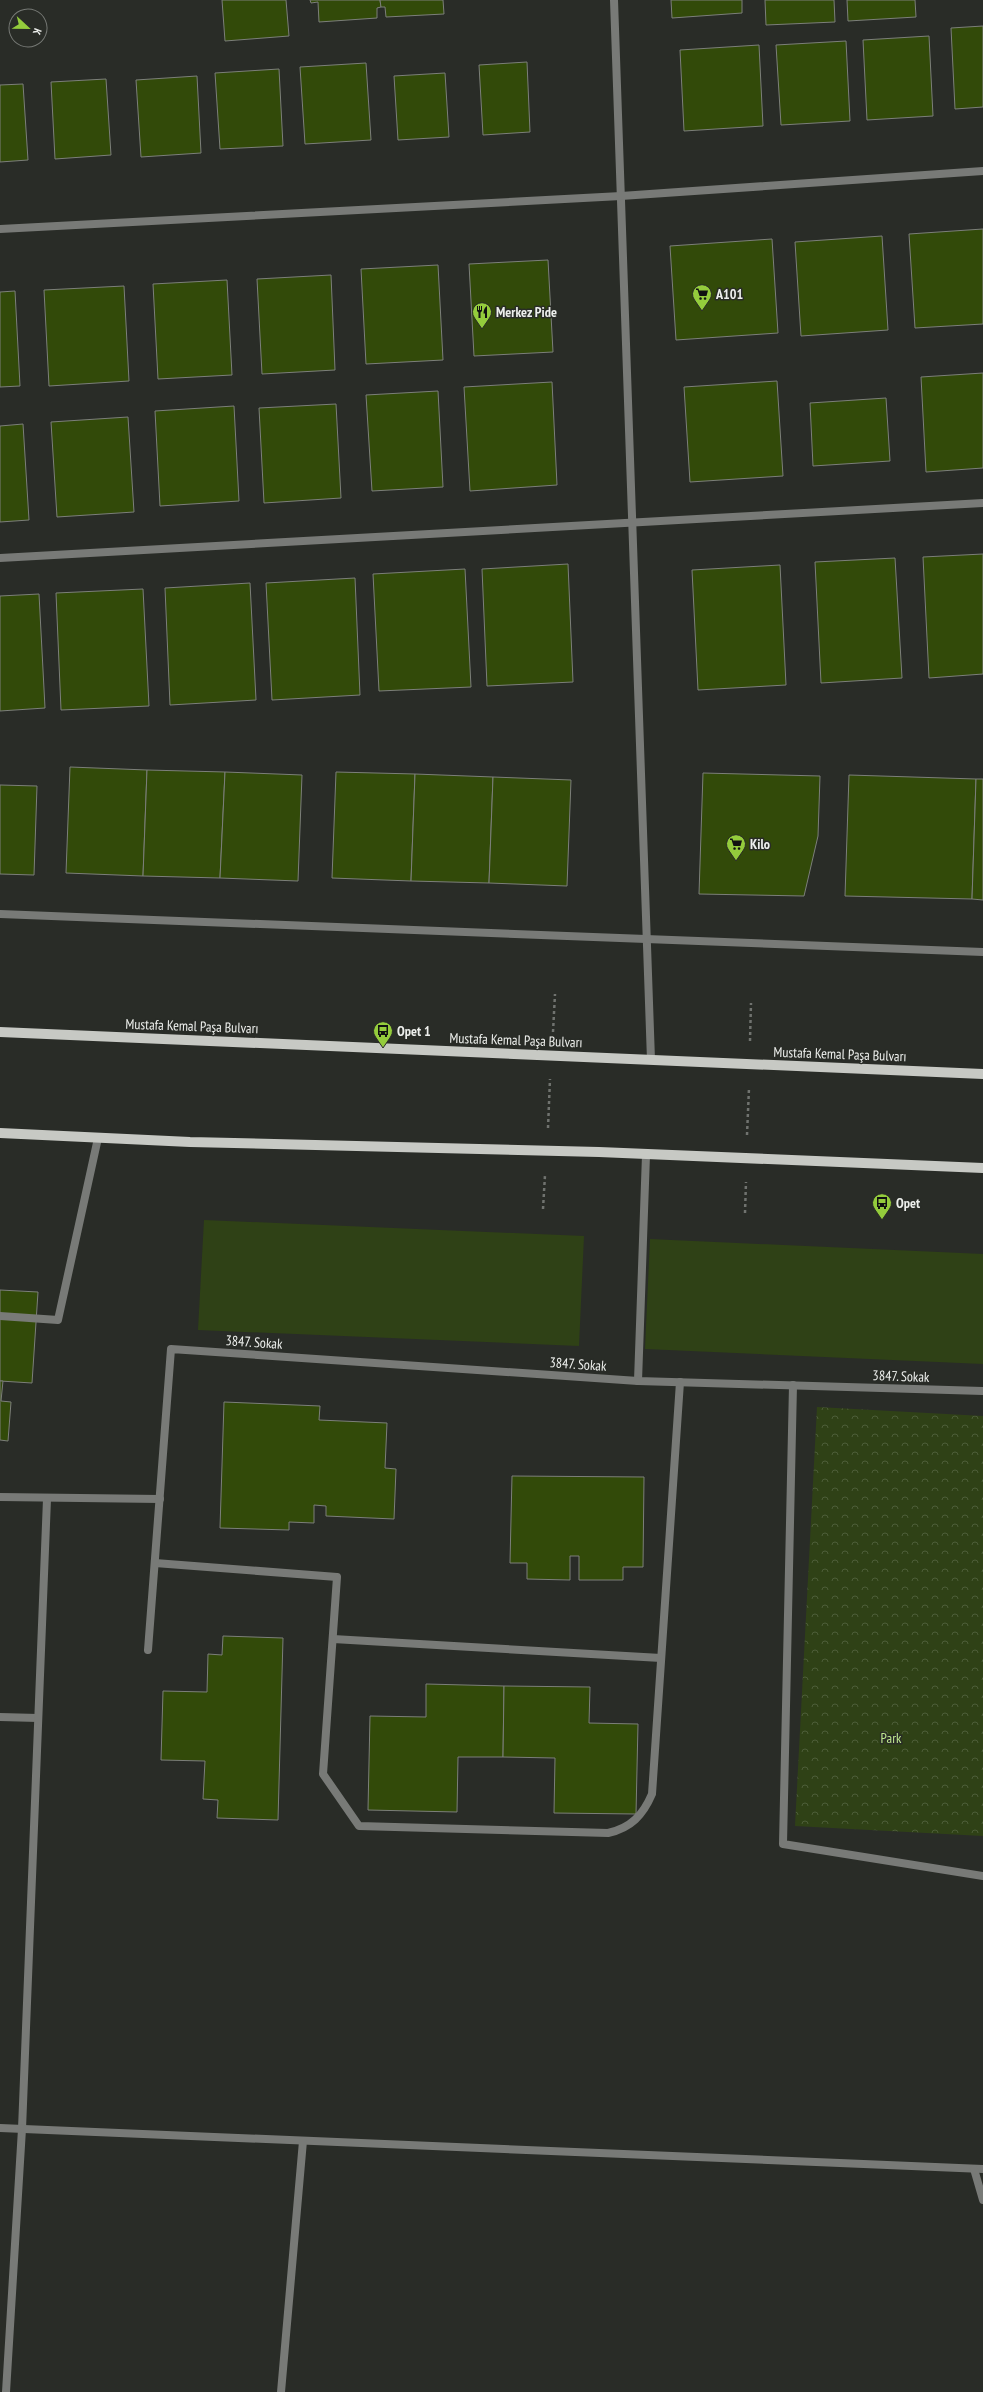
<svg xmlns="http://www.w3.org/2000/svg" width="983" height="2392" font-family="'PT Sans Narrow',sans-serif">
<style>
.grass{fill:#2f4116}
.forest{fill:url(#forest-crowns)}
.building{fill:#324a09;stroke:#7c7f7a}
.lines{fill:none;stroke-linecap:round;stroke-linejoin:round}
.path{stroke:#70736f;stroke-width:2.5;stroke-dasharray:3 3;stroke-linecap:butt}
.lane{stroke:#787a77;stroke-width:8}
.street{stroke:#787a77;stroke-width:8}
.primary{stroke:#c7c9c4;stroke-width:10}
.labels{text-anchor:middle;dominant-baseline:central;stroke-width:3;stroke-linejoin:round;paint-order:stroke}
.poi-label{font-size:14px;font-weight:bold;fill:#edefec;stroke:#292c27;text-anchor:start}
.street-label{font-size:14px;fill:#edefec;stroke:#292c27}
.park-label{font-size:14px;fill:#bfe88f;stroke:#292c27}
</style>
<defs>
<pattern id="forest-crowns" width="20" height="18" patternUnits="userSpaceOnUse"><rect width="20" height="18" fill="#2f4116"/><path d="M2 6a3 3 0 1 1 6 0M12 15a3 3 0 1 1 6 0" fill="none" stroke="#4d5d38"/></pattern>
</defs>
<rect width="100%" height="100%" fill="#292c27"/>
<!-- grass -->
<g class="grass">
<polygon points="204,1220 584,1236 579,1346 198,1330"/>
<polygon points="650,1239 983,1254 983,1364 645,1349"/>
</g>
<!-- forest -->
<polygon class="forest" points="817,1407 983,1416 983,1836 795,1826"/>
<!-- building -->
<g class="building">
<polygon points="222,0 286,0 289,36 225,41"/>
<polygon points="310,0 380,0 381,7 377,8 377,18 319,22 318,2 311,3"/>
<polygon points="380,0 443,0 444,14 386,17 385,7 381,7"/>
<polygon points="671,0 742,0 742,13 672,18"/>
<polygon points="765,0 834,0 835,22 766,25"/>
<polygon points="847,0 915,0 916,17 848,21"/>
<polygon points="983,26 983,107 955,109 951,28"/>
<polygon points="929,36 933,116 867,120 863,40"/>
<polygon points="846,41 850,121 781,125 776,45"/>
<polygon points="759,45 763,126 684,131 680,50"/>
<polygon points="527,62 530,132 483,135 479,65"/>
<polygon points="366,63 371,140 305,144 300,67"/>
<polygon points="279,69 283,146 220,149 215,73"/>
<polygon points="445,73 449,137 398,140 394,76"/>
<polygon points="197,76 201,153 141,157 136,80"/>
<polygon points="106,79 111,155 55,159 51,82"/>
<polygon points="23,84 28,160 0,162 0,85"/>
<polygon points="983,229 983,324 915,328 909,234"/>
<polygon points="882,236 888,330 801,336 795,242"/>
<polygon points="772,239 778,333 676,340 670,246"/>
<polygon points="548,260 553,352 474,356 469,264"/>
<polygon points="438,265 443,360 366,364 361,269"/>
<polygon points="331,275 335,370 262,374 257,279"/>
<polygon points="227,280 232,375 158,379 153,284"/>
<polygon points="124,286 129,381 49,386 44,290"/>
<polygon points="15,291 20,386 0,387 0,292"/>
<polygon points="983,373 983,468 926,472 921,377"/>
<polygon points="777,381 783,476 690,482 684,387"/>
<polygon points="552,382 557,485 470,491 464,387"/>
<polygon points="438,391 443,487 372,491 366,395"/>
<polygon points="886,398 890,461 813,466 810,403"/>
<polygon points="336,404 341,498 264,503 259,408"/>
<polygon points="234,406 239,501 160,506 155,411"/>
<polygon points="128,417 134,512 57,517 51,422"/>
<polygon points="23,424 29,520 0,522 0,426"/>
<polygon points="983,554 983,674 929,678 923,557"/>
<polygon points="895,558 902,678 821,683 815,562"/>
<polygon points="568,564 573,682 487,686 482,569"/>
<polygon points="780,565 786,685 698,690 692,570"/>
<polygon points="465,569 471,687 379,691 373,574"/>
<polygon points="355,578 360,695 272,700 266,583"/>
<polygon points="250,583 256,700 170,705 165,588"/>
<polygon points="143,589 149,706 61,710 56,593"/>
<polygon points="39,594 45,708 0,711 0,596"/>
<polygon points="70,767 147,770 143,876 66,873"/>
<polygon points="147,770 225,772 220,878 143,876"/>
<polygon points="225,772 302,775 298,881 220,878"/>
<polygon points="336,772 415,774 411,881 332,878"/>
<polygon points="703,773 820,776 818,836 804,896 699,894"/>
<polygon points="415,774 493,777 489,883 411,881"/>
<polygon points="849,775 976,779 972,899 845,896"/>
<polygon points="493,777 571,780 567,886 489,883"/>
<polygon points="976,779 983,779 983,900 972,899"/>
<polygon points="0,785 37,786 34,875 0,874"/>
<polygon points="0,1290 38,1292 32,1383 0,1381"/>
<polygon points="0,1381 3,1381 1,1401 11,1402 8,1441 0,1440"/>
<polygon points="224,1402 320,1406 319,1420 387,1423 385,1468 396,1469 394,1519 326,1516 326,1506 314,1505 314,1523 289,1522 289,1530 220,1528"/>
<polygon points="512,1476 644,1477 643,1567 623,1567 623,1580 579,1580 579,1556 570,1556 570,1580 527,1579 527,1563 510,1563"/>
<polygon points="223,1636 283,1638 278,1820 217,1818 218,1800 203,1799 205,1761 161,1760 163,1691 207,1692 208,1654 222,1655"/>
<polygon points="426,1684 504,1686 503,1757 458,1757 457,1812 368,1810 370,1716 426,1717"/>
<polygon points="504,1686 590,1687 589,1723 638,1724 636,1814 554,1813 555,1758 503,1757"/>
</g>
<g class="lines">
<!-- path -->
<g class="path">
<polyline points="553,1032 555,994"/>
<polyline points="750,1041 751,1003"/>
<polyline points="548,1128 550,1079"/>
<polyline points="747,1135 749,1088"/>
<polyline points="543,1209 545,1175"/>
<polyline points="745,1213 746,1182"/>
</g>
<!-- lane -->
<g class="lane">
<polyline points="0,1316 58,1320 98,1138"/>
<polyline points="638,1381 646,1155"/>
<path d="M 155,1563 L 337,1577 L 323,1774 L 359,1826 L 608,1833 C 631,1828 643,1815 652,1794 L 680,1382"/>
<polyline points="333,1639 661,1658"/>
<polyline points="0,1717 38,1718"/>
<polyline points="6,2392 22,2129 47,1499"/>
</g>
<!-- street -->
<g class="street">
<polyline points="614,0 651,1060"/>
<polyline points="0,229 621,196 983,171"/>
<polyline points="0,558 983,503"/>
<polyline points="0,914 983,952"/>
<polyline points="793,1385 783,1844 983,1876"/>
<polyline points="0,1497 160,1499"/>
<polyline points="148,1650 171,1349 638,1381 983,1391"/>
<polyline points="0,2128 983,2169"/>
<polyline points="974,2169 983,2200"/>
<polyline points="281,2392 303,2141"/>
</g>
<!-- primary -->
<g class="primary">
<polyline points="0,1032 983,1074"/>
<polyline points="0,1133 190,1142 599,1152 983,1168"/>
</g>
</g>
<!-- icons -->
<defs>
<symbol id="supermarket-pin" viewBox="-11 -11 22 30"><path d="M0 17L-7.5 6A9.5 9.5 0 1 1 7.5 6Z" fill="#94cc3c" stroke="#292c27"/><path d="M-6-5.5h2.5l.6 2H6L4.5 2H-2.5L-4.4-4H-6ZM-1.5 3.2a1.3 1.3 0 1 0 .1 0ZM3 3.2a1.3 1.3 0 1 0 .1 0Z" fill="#111"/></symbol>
<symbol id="restaurant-pin" viewBox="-11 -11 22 30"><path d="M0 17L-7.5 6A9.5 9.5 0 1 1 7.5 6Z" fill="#94cc3c" stroke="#292c27"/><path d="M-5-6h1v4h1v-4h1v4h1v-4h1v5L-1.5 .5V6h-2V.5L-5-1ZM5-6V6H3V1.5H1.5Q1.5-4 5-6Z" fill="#111"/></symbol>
<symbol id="bus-pin" viewBox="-11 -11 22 30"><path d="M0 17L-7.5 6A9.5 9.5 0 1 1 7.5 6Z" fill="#94cc3c" stroke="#292c27"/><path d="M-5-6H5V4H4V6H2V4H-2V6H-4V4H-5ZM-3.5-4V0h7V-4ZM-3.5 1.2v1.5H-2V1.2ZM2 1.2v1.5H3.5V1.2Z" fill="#111"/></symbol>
</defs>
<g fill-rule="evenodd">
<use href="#supermarket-pin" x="691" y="283" width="22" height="30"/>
<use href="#restaurant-pin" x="471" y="301" width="22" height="30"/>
<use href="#supermarket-pin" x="725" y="833" width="22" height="30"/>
<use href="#bus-pin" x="372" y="1020" width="22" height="30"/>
<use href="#bus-pin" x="871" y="1192" width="22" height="30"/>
</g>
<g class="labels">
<!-- poi labels -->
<g class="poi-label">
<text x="716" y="294">A101</text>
<text x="496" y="312">Merkez Pide</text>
<text x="750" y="844">Kilo</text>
<text x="397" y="1031">Opet 1</text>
<text x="896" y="1203">Opet</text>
</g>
<!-- street labels -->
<g class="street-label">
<text transform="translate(192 1026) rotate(2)">Mustafa Kemal Paşa Bulvarı</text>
<text transform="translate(516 1040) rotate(2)">Mustafa Kemal Paşa Bulvarı</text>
<text transform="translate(840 1054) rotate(2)">Mustafa Kemal Paşa Bulvarı</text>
<text transform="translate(254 1342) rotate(4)">3847. Sokak</text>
<text transform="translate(578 1364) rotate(4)">3847. Sokak</text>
<text transform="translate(901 1376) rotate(2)">3847. Sokak</text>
</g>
<!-- park labels -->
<g class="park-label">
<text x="891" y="1738">Park</text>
</g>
</g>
<!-- north arrow -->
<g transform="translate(28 28) rotate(112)"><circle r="19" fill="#292c27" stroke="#777a76"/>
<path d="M0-3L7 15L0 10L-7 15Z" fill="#94cc3c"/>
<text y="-6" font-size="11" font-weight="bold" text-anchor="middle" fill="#edefec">K</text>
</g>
</svg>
